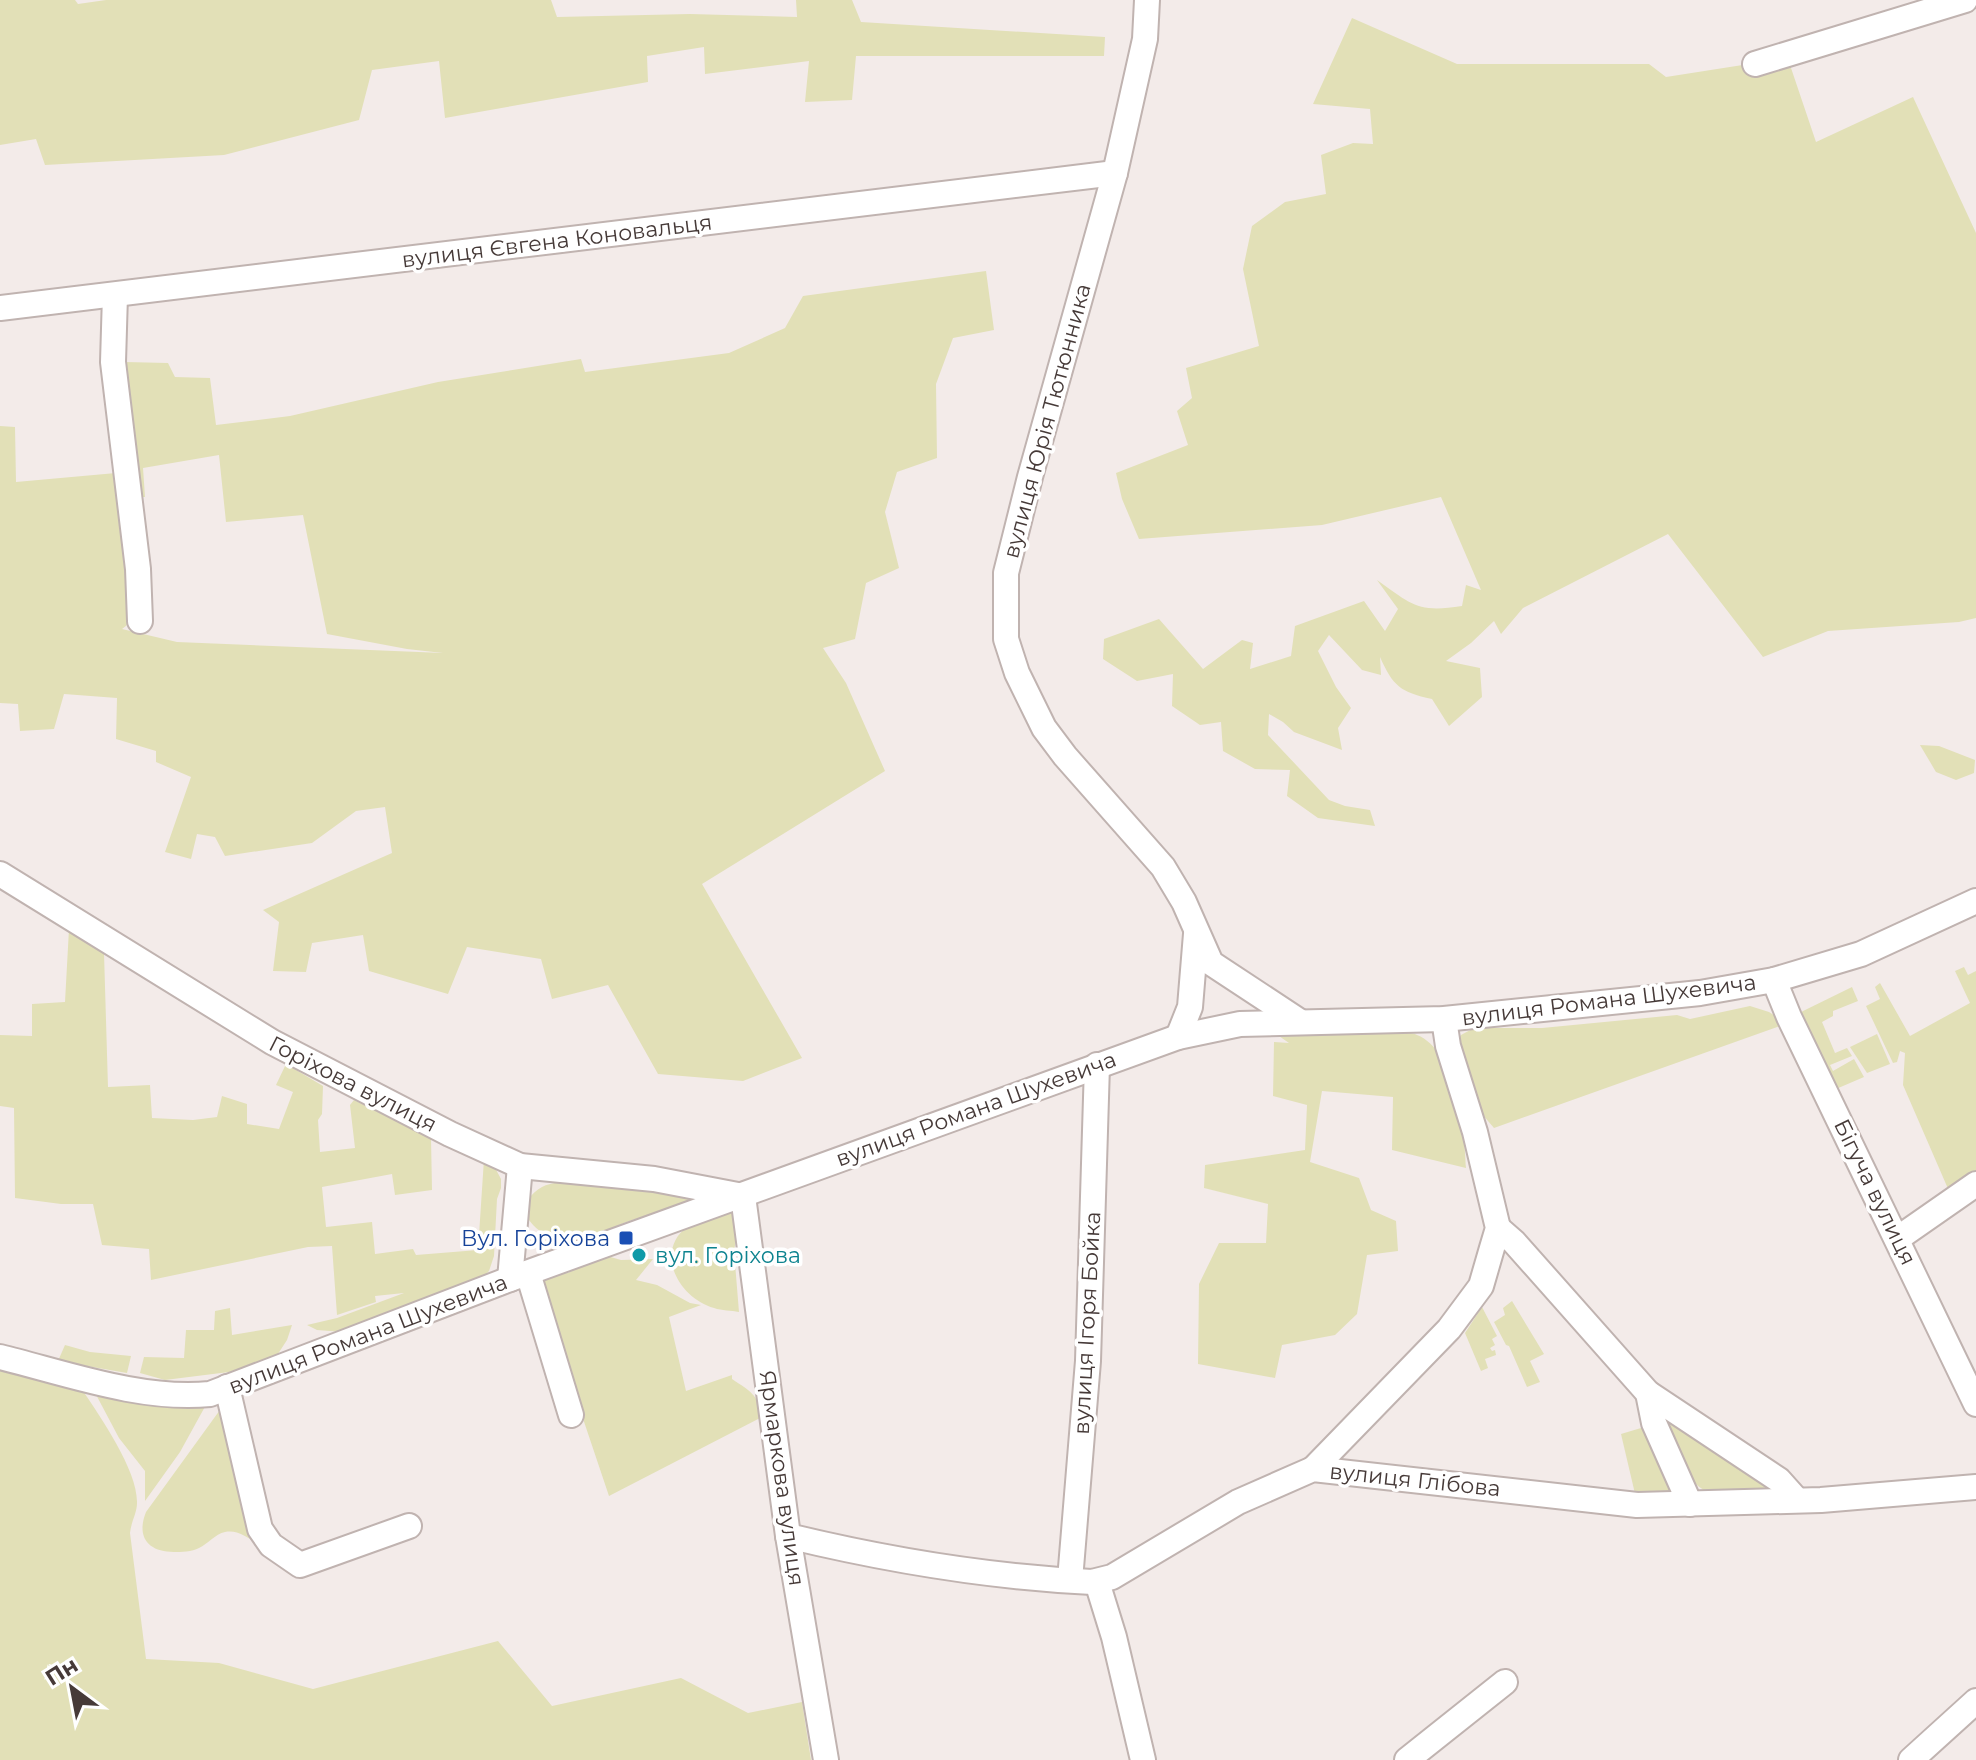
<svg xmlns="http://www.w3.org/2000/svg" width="1976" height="1760" font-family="Montserrat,sans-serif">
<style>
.green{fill:#e2e0b7}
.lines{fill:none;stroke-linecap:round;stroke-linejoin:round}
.street-casing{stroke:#c0b3b0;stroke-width:28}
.street{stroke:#fff;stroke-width:24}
.transit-dot{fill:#1a4fb4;stroke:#fff;stroke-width:3}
.culture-dot{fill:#0f9aa8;stroke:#fff;stroke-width:3}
.labels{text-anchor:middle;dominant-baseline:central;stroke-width:7;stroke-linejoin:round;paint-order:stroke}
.street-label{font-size:22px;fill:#463a38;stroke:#fff}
.transit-label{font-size:22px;fill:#164399;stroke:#fff;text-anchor:end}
.culture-label{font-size:22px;fill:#0d838f;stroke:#fff;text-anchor:start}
</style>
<rect width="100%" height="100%" fill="#f3ebe9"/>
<!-- green -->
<g class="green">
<polygon points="0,0 75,0 78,4 106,0 551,0 557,17 690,14 797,17 796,0 852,0 861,22 1105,37 1104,56 856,56 852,100 805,102 809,61 705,74 704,47 647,56 648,82 445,118 439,61 372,70 359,120 224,155 45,165 36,139 0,145"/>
<path d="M 1352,18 L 1457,64 L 1649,64 L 1666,77 L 1749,64 L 1753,76 L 1790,65 L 1816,142 L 1913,97 L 1976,233 L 1976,618 L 1959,622 L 1828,631 L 1763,657 L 1668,534 L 1523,608 L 1501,634 L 1494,621 L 1471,643 L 1446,661 L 1480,668 L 1482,697 L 1449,726 L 1432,699 C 1400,692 1393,686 1380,657 L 1381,675 L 1362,670 L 1329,635 L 1318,651 L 1336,687 L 1351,708 L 1338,728 L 1342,750 L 1294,732 L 1283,722 L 1269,714 L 1268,735 L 1329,800 L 1345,806 L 1370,810 L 1375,826 L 1318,818 L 1287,796 L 1290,770 L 1255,769 L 1223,751 L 1221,722 L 1200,725 L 1172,706 L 1173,674 L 1137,681 L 1103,659 L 1104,639 L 1159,619 L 1203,669 L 1242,640 L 1253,643 L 1250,669 L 1291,656 L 1295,626 L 1364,601 L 1385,631 L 1398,609 L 1377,580 C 1412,605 1418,613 1462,606 L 1466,585 L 1481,590 L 1441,497 L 1322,525 L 1139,539 L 1122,499 L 1116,473 L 1188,445 L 1177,411 L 1192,398 L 1186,368 L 1259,346 L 1243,269 L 1252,226 L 1285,202 L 1326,194 L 1321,155 L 1353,143 L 1373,144 L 1370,109 L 1313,104 Z"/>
<polygon points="986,271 994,330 953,338 936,384 937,458 897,472 885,512 899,568 866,583 855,639 823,648 846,683 885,771 702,884 802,1058 743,1081 658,1074 608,985 552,999 541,959 467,947 448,994 369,971 363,935 312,943 306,972 273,971 279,922 263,910 392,853 385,807 356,811 312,843 225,856 215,837 197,834 191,859 165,852 191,777 156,762 156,751 116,739 117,698 64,694 54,729 20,731 18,704 0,703 0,426 15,427 16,482 116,473 131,622 122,629 177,642 443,653 407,649 327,634 303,515 226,522 219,455 143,468 145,497 135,497 124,390 125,362 168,363 175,377 210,378 216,425 290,416 438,382 581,359 585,372 729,353 785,328 803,296"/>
<polygon points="1920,745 1939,746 1975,760 1974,773 1956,780 1936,772"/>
<polygon points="69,929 104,953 108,1087 150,1085 152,1118 193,1120 217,1117 222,1096 247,1104 247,1124 279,1129 293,1092 276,1085 286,1064 323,1086 322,1114 318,1120 320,1152 355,1148 350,1105 354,1100 431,1138 432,1190 395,1195 392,1174 322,1187 326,1227 372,1222 375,1254 413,1249 416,1255 478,1250 484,1159 493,1164 501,1179 501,1188 497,1199 494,1256 489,1271 480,1280 343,1332 317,1330 307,1325 337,1318 404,1293 375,1296 376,1302 337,1315 332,1246 308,1247 151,1280 149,1249 102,1245 93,1204 61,1204 15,1198 14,1108 0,1106 0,1035 32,1036 32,1004 65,1002"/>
<polygon points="1964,967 1968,975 1976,971 1976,1172 1949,1191 1903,1085 1905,1053 1900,1051 1897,1062 1893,1063 1866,1006 1880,999 1875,987 1880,983 1910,1036 1970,1003 1955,971"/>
<polygon points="1852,987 1858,1001 1833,1011 1833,1016 1822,1022 1835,1053 1847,1048 1852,1056 1830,1065 1833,1071 1854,1059 1864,1077 1836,1089 1799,1013"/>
<polygon points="1750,1006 1769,1012 1783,1021 1783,1025 1494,1128 1482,1114 1456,1054 1456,1044 1461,1035 1474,1028 1542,1028 1677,1015 1690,1019"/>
<path d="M 1269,1029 C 1308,1030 1348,1028 1387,1032 C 1396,1033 1409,1031 1417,1035 C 1456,1050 1465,1132 1466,1168 L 1392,1150 L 1393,1097 L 1322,1091 L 1310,1162 L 1359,1178 L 1371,1210 L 1396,1221 L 1398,1251 L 1367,1255 L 1357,1314 L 1335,1335 L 1282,1345 L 1275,1378 L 1198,1364 L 1199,1284 L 1219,1243 L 1266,1243 L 1268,1204 L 1204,1188 L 1205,1165 L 1305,1150 L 1307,1105 L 1273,1096 L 1274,1042 L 1289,1043 Z"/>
<polygon points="1877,1034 1890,1064 1867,1073 1850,1047"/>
<path d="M 608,1181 L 698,1196 L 685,1203 C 668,1209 650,1214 632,1220 C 612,1227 590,1240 568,1240 C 537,1239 506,1208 542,1187 C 555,1179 592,1182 608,1181 Z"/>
<path d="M 735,1207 L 738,1228 L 734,1251 L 739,1312 C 731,1310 722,1311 714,1308 C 679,1298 653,1252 688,1226 C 701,1216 720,1212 735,1207 Z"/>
<path d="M 600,1254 L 621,1260 L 653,1259 L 636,1280 L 657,1285 L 690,1303 L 701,1305 L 669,1317 L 686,1391 L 732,1375 L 732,1379 C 750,1391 758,1394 762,1417 L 609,1496 L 536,1279 L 552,1274 L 568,1273 Z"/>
<polygon points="1512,1301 1544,1354 1530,1361 1540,1382 1527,1387 1509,1346 1506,1345 1494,1322 1505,1315 1503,1308"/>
<polygon points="1482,1307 1497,1336 1492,1339 1495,1345 1490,1348 1492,1351 1495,1350 1496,1355 1485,1359 1488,1368 1481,1371 1465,1333"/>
<polygon points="230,1308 232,1335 292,1325 287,1340 274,1360 229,1372 165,1380 140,1373 144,1357 184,1358 186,1330 214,1330 215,1311"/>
<polygon points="65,1345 90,1352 131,1356 127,1373 58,1361"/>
<path d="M 0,1365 L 83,1391 C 101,1418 138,1471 137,1503 C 137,1513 131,1522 130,1533 L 146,1659 L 219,1663 L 313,1689 L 498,1641 L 552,1706 L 681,1678 L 748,1713 L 802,1702 L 811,1760 L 0,1760 Z"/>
<polygon points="92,1387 207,1403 180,1452 145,1501 145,1471 119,1438"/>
<path d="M 225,1403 L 265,1548 C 252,1542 241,1529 225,1532 C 215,1534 208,1544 199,1548 C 192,1552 181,1552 174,1552 C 148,1552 136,1537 146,1512 Z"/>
<path d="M 1666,1420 L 1671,1420 L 1772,1485 L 1772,1492 L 1707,1492 C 1681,1477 1676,1451 1664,1425 Z"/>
<polygon points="1641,1428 1650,1430 1672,1489 1665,1497 1636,1498 1621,1434"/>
</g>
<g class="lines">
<defs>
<g id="street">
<polyline points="1147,0 1145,39 1115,173 1030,477 1006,573 1006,639 1017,673 1044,728 1065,756 1163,867 1184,902 1211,963 1299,1021"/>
<polyline points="1755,64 1965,0"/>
<polyline points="115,295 113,362 138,569 140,621"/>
<polyline points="0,308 1115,173"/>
<polyline points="0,874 272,1042 450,1134 520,1166 654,1179 743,1196 788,1536 826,1760"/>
<polyline points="1774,980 1789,1017 1976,1404"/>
<polyline points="1178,1037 1190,1007 1196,934"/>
<polyline points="1498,1228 1514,1242 1648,1393 1779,1480 1796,1499"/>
<polyline points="1897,1239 1976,1184"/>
<polyline points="528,1273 571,1415"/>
<polyline points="510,1279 520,1166"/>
<path d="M 0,1357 C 65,1373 142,1401 210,1394 L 510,1279 L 1178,1037 L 1240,1024 L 1444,1019 L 1700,993 L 1774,980 L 1861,954 L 1976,901"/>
<polyline points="227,1387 260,1529 271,1545 300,1565 409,1526"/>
<polyline points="1648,1393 1654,1423 1690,1504"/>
<polyline points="1313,1469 1449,1329 1481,1286 1492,1248 1498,1228 1475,1132 1448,1046 1444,1019"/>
<path d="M 788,1536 C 887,1560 990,1577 1092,1582 L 1112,1577 L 1238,1502 L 1313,1469 L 1637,1505 L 1821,1500 L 1976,1487"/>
<polyline points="1070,1580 1088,1361 1097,1065"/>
<polyline points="1097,1582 1114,1637 1143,1760"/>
<polyline points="1407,1760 1505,1682"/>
<polyline points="1911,1760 1976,1701"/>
</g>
</defs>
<!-- street casing -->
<use href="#street" class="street-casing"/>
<!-- street -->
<use href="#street" class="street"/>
</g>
<!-- markers -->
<rect class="transit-dot" x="618" y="1230" width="16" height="16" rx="4"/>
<circle class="culture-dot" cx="639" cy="1255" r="8"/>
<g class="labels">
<!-- street labels -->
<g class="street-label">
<text transform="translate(557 241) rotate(-7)">вулиця Євгена Коновальця</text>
<text transform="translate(1047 421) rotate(-75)">вулиця Юрія Тютюнника</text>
<text transform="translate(1609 1000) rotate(-7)">вулиця Романа Шухевича</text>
<text transform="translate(353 1084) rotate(27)">Горіхова вулиця</text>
<text transform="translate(976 1109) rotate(-20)">вулиця Романа Шухевича</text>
<text transform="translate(1875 1192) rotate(64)">Бігуча вулиця</text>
<text transform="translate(1087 1323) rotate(-87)">вулиця Ігоря Бойка</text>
<text transform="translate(368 1334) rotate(-21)">вулиця Романа Шухевича</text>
<text transform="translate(782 1478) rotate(82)">Ярмаркова вулиця</text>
<text transform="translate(1415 1480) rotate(6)">вулиця Глібова</text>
</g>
<!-- transit labels -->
<g class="transit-label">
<text x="610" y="1238">Вул. Горіхова</text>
</g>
<!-- culture labels -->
<g class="culture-label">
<text x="655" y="1255">вул. Горіхова</text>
</g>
</g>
<!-- north arrow -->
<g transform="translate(72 1688) rotate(328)" stroke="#ffffff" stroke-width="6" paint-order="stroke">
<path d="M0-6L14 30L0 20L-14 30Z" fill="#463a38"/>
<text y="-12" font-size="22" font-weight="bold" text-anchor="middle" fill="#463a38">Пн</text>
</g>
</svg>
